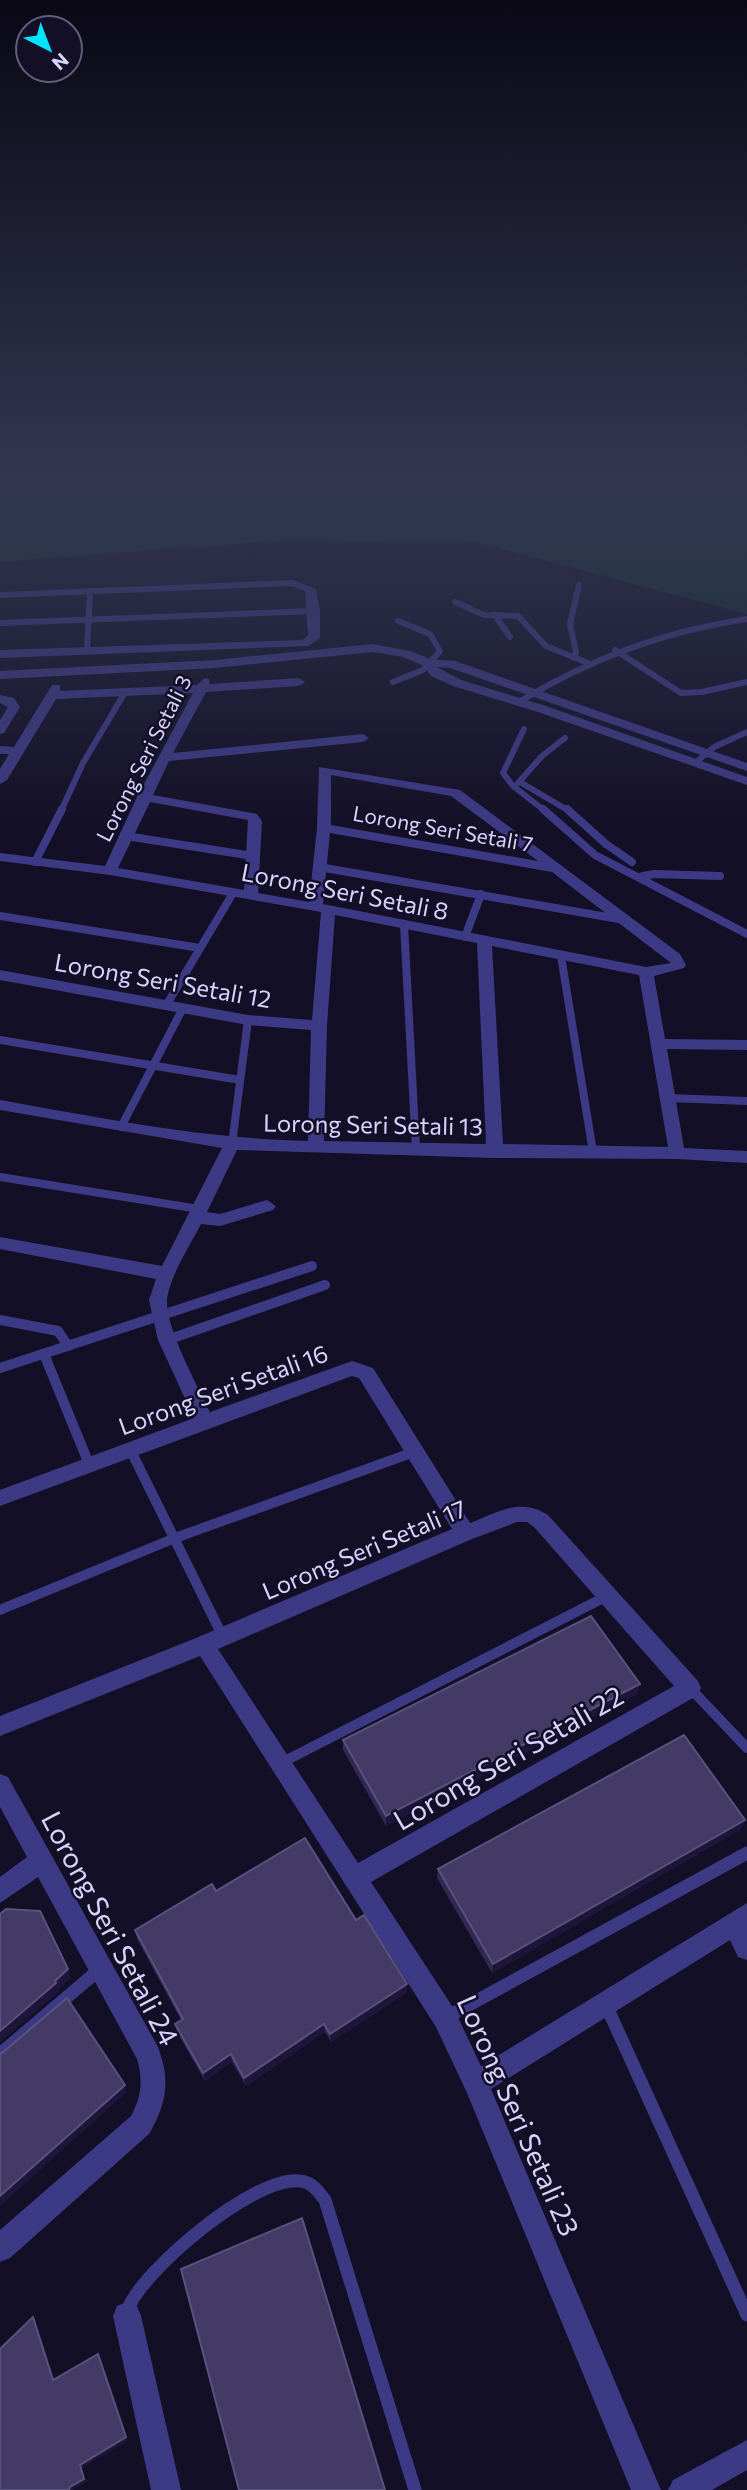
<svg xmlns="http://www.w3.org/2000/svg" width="747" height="2490" font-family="Commissioner,sans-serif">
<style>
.green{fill:#12302f}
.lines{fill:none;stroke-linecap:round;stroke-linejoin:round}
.service-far3{stroke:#3d3a85;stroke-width:6}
.service-far2{stroke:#3d3a85;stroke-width:8}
.service-far1{stroke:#3d3a85;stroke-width:10}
.service{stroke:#3d3a85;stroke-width:13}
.minor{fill:#3d3a85;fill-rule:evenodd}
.wall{fill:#312854}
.shaded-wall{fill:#1d163a}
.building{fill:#433a66;stroke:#5a527e;stroke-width:2}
.labels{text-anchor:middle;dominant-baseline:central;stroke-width:5;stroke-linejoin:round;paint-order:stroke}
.far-street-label{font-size:21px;fill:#d9d4ff;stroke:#130f26}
.street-label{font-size:24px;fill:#d9d4ff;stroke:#130f26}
.near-street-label{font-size:28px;fill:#d9d4ff;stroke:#130f26}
</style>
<rect width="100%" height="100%" fill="#130f26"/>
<!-- green -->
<polygon class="green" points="0,486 747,486 747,614 476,542 285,540 0,562"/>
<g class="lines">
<!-- service-far3 -->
<g class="service-far3">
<polyline points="455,602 484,615 518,616 546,646 588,663"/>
<polyline points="495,615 510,637"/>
<polyline points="0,623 314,611"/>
<polyline points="615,650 681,693 702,692 747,682"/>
<polyline points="87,651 90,592"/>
<polyline points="574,658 576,652 570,624 579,585"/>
<polyline points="393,682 423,670 440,651 430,634 398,621"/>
<path d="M 519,702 C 591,658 664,631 747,619"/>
<polyline points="524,729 503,773 513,786 545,811"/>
<polyline points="695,763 714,747 747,732"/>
<polyline points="520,782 569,811"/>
<polyline points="518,783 542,756 565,738"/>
<polyline points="61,811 83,763 124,694"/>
</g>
<!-- service-far2 -->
<g class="service-far2">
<polyline points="543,809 595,855 747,934"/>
<polyline points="567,809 606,844 632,862"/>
<polyline points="126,836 253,856"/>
<polyline points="35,862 62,809"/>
<polyline points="319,867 619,919"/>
<polyline points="639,877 654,874 720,876"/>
<polyline points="0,916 200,948"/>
<polyline points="404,925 416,1149"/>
<polyline points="465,937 481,894"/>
<polyline points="561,956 593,1152"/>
<polyline points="167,1004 233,893"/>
<polyline points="0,1040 240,1080"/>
<polyline points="669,1098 747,1101"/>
<polyline points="121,1127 183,1008"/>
<polyline points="232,1144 248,1020"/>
<polyline points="0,1177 199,1209"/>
</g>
<!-- service-far1 -->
<g class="service-far1">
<polyline points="0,1320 58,1331 68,1346"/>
<polyline points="167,1340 325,1285"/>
<polyline points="44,1354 89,1464"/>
<polyline points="0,1368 312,1266"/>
<polyline points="130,1449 223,1637"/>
<polyline points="0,1610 175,1538 414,1452"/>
<polyline points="691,1689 747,1748"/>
<polyline points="281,1763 607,1596"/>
</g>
<!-- service -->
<g class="service">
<polyline points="606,2005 747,2315"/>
<polyline points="447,2017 747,1853"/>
<polyline points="0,2054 100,1969"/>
<path d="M 127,2311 C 141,2271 255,2175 300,2181 C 312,2182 318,2191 325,2200 L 415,2490"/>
</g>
<!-- minor -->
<g class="minor">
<polygon points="293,580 316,589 320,611 320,638 308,646 0,658 0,650 302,640 308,636 305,591 292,586 0,598 0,592"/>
<polygon points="373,644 410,651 430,659 455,661 747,763 747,771 450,668 437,667 461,680 546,706 747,777 747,785 538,712 453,686 431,676 424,666 403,657 373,652 215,668 0,679 0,671 215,660"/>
<path d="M 205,678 L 209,679 L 210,684 L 299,678 L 305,682 L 299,686 L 206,692 L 173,753 L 363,734 L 369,738 L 363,742 L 169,761 L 153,795 L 252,813 L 257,814 L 262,821 L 258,893 L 309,902 L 317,828 L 319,767 L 460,790 L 680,954 L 686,965 L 684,968 L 654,976 L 665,1039 L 747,1040 L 747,1050 L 667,1049 L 684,1148 L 747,1151 L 747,1163 L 677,1159 L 495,1158 L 237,1150 L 207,1212 L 220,1214 L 267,1200 L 276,1206 L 273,1210 L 220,1226 L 201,1224 C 191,1244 169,1277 167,1300 C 165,1327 198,1387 210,1412 L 352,1361 L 373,1368 L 470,1523 C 498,1512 520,1497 548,1515 L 698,1681 L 701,1688 L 698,1695 L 371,1882 L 454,2009 L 481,2066 L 747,1903 L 747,1960 L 738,1957 L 730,1940 L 491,2089 L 661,2490 L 631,2490 L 467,2093 L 436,2027 L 200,1656 L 0,1736 L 0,1716 L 196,1638 L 452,1529 L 359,1378 L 352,1376 L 0,1506 L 0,1490 L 194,1418 L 158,1340 L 149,1300 L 156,1279 L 0,1249 L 0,1237 L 162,1266 L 222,1148 L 0,1110 L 0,1100 C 102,1118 204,1139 308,1141 L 311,1030 L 248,1025 L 0,980 L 0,970 L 248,1015 L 312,1020 L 321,912 L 110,875 L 0,861 L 0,853 L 105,866 L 137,797 L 193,693 L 56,699 L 7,780 L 0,784 L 0,769 L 9,754 L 0,754 L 0,746 L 14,747 L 52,685 L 60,685 L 60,691 L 197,685 ZM 331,775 L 451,796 L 538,861 L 331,825 ZM 150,802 L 248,820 L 244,890 L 118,868 ZM 330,833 L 552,872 L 671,963 L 646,967 L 323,904 ZM 335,915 L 477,943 L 486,1144 L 324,1141 L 327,1026 ZM 492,946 L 639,975 L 668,1147 L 503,1144 ZM 517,1522 L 527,1522 L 534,1527 L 674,1686 L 358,1863 L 218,1649 L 472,1539 Z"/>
<polygon points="0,695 14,698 20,707 4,733 0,734 0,720 8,707 0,703"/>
<path d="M 0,1774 L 8,1777 L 157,2045 C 171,2079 167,2103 149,2134 L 10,2258 L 0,2262 L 0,2230 L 131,2116 C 142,2096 143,2080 137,2059 L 38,1877 L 0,1903 L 0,1877 L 27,1857 L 0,1807 Z"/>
<polygon points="127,2302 137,2306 141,2316 181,2490 151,2490 113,2316 117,2306"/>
<polygon points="747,2440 747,2470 712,2490 668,2490 673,2480"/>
</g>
</g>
<!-- wall -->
<g class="wall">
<polygon points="640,1684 637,1694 386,1826 343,1750 343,1740"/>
<polygon points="745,1820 741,1829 492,1973 437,1878 438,1869"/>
<polygon points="216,1891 407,1984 406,1993 331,2042 325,2032 246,2086 232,2062 205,2081 177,2032 175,2024 181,2020 137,1939 135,1930"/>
</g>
<!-- shaded-wall -->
<g class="shaded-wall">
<polygon points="640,1684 637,1694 386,1826 386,1816"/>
<polygon points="745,1820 741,1829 492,1973 493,1964"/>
<polygon points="68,1969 71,1978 59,1989 60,1991 0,2042 0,2031"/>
<polygon points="407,1984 406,1993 331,2042 330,2034"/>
<polygon points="324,2024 325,2032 246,2086 244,2078"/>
<polygon points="231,2054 232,2062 205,2081 203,2073"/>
<polygon points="125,2085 127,2092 0,2206 0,2196"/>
<polygon points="33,2317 35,2321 56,2384 53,2380"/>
<polygon points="98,2354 128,2441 82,2468 87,2482 73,2490 69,2490 80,2465"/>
</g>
<!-- building -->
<g class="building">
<polygon points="591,1616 640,1684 386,1816 343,1740"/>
<polygon points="684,1735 745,1820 493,1964 438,1869"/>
<polygon points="305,1838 356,1920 364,1915 407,1984 330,2034 324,2024 244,2078 231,2054 203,2073 175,2024 183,2019 135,1930 212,1884 216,1891"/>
<polygon points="6,1909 40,1911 68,1969 55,1981 56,1983 0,2031 0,1914"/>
<polygon points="67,1998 125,2085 0,2196 0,2053 2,2053"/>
<polygon points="302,2218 385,2490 239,2490 181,2269"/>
<polygon points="33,2317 53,2380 98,2354 126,2437 80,2465 84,2479 70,2487 69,2490 0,2490 0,2349"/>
</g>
<!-- sky -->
<linearGradient id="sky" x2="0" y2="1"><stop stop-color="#0a0815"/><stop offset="0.58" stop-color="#333752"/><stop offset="1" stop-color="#333752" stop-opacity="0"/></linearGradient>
<rect width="747" height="834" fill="url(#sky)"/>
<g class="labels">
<!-- far-street labels -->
<g class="far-street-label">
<text transform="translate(143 758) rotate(-63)">Lorong Seri Setali 3</text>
<text transform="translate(443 828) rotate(10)">Lorong Seri Setali 7</text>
</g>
<!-- street labels -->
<g class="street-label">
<text transform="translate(345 891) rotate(11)">Lorong Seri Setali 8</text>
<text transform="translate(163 980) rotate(10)">Lorong Seri Setali 12</text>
<text transform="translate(373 1124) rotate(1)">Lorong Seri Setali 13</text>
<text transform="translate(223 1389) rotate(-20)">Lorong Seri Setali 16</text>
<text transform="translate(364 1549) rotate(-23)">Lorong Seri Setali 17</text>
</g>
<!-- near-street labels -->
<g class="near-street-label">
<text transform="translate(508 1757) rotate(-30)">Lorong Seri Setali 22</text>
<text transform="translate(111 1928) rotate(62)">Lorong Seri Setali 24</text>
<text transform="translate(519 2115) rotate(66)">Lorong Seri Setali 23</text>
</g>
</g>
<!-- north arrow -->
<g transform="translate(49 49) rotate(138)"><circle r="33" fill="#130f26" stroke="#625e7d" stroke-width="2"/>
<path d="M0-5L12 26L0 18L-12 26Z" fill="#00e5ff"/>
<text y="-10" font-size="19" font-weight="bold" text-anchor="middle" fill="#d9d4ff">N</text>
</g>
</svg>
